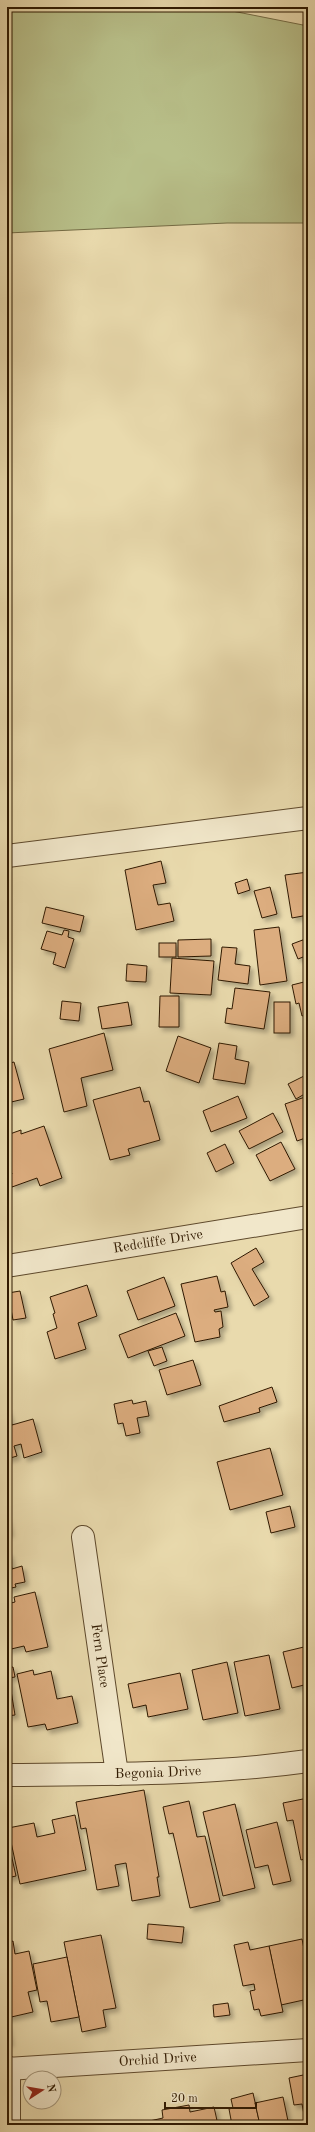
<svg xmlns="http://www.w3.org/2000/svg" width="315" height="2132" font-family="'Old Standard TT',serif">
<style>
.green{fill:#b8bf89;stroke:#746c45}
.building{fill:#dcad7f;stroke:#2f1901;filter:url(#shadow)}
.lines{fill:none;stroke-linecap:round;stroke-linejoin:round}
.street-casing{stroke:#5e492c;stroke-width:24}
.street{stroke:#f1e7ca;stroke-width:22}
.labels{text-anchor:middle;dominant-baseline:central;stroke-width:3.5;stroke-linejoin:round;paint-order:stroke}
.street-label{font-size:14px;fill:#2f1901;stroke:#f1e7ca}
</style>
<defs>
<filter id="shadow"><feDropShadow dx="3.5" dy="3.5" stdDeviation="2" flood-color="#0004"/></filter>
</defs>
<rect width="100%" height="100%" fill="#e9daad"/>
<filter id="stains"><feTurbulence type="fractalNoise" baseFrequency=".005" numOctaves="4"/><feColorMatrix values="0 0 0 0 .2 0 0 0 0 .09 0 0 0 0 .02 0 0 0 .5 -.17"/></filter>
<radialGradient id="worn" r=".72"><stop offset=".6" stop-color="#630" stop-opacity="0"/><stop offset="1" stop-color="#630" stop-opacity=".3"/></radialGradient>
<!-- green -->
<polygon class="green" points="7,7 212,7 308,26 308,223 227,223 7,233"/>
<!-- building -->
<g class="building">
<polygon points="161,861 166,883 153,885 158,905 170,903 174,921 136,930 125,870"/>
<polygon points="308,872 308,915 292,918 285,875"/>
<polygon points="247,879 250,890 238,894 235,883"/>
<polygon points="270,887 277,914 262,918 254,891"/>
<polygon points="46,907 84,916 80,932 42,923"/>
<polygon points="279,927 287,981 260,985 254,930"/>
<polygon points="64,930 69,931 68,937 74,939 65,968 53,964 56,953 41,949 47,931 62,935"/>
<polygon points="308,938 308,955 298,959 292,944"/>
<polygon points="211,939 211,956 178,957 178,940"/>
<rect x="159" y="943" width="17" height="14"/>
<polygon points="222,947 237,948 235,964 250,966 248,984 218,980"/>
<polygon points="172,958 214,961 211,995 170,993"/>
<polygon points="127,964 147,966 146,982 126,981"/>
<polygon points="308,981 308,1014 302,1016 299,1003 296,1004 292,985"/>
<polygon points="235,988 270,992 264,1029 225,1023 227,1008 232,1009"/>
<polygon points="160,996 179,996 179,1027 159,1027"/>
<polygon points="62,1001 81,1003 79,1021 60,1019"/>
<polygon points="128,1002 132,1025 102,1029 98,1007"/>
<rect x="274" y="1002" width="16" height="31"/>
<polygon points="104,1033 113,1070 81,1078 87,1106 64,1112 49,1049"/>
<polygon points="178,1036 211,1048 199,1083 166,1071"/>
<polygon points="219,1043 237,1046 235,1059 249,1062 245,1084 213,1079"/>
<polygon points="14,1062 24,1099 7,1103 7,1064"/>
<polygon points="304,1076 308,1084 308,1092 296,1099 288,1084"/>
<polygon points="140,1087 144,1102 149,1101 160,1140 128,1149 130,1155 110,1160 93,1100"/>
<polygon points="238,1096 247,1118 211,1132 203,1111"/>
<polygon points="308,1096 308,1137 297,1141 285,1104"/>
<polygon points="273,1113 283,1132 249,1149 239,1131"/>
<polygon points="44,1126 62,1178 40,1186 37,1178 12,1187 8,1176 12,1174 10,1168 7,1169 7,1135 21,1130 21,1134"/>
<polygon points="281,1142 295,1169 270,1181 256,1155"/>
<polygon points="225,1144 234,1163 216,1172 207,1153"/>
<polygon points="256,1248 264,1262 252,1269 269,1297 254,1306 231,1263"/>
<polygon points="217,1276 221,1292 225,1291 228,1307 214,1310 215,1312 221,1311 223,1327 219,1329 220,1337 195,1342 181,1284"/>
<polygon points="164,1277 175,1306 138,1320 127,1291"/>
<polygon points="87,1285 97,1316 78,1323 86,1349 55,1359 47,1332 57,1328 53,1314 55,1313 50,1297"/>
<polygon points="20,1291 26,1318 13,1320 8,1293"/>
<polygon points="176,1313 185,1336 128,1358 119,1335"/>
<polygon points="162,1347 167,1361 154,1366 148,1351"/>
<polygon points="193,1360 201,1385 167,1395 159,1370"/>
<polygon points="272,1387 277,1402 259,1408 260,1412 224,1422 219,1406"/>
<polygon points="132,1400 133,1404 146,1401 149,1416 137,1418 140,1433 126,1436 123,1423 118,1424 114,1404"/>
<polygon points="7,1409 12,1425 33,1419 42,1452 24,1458 21,1444 14,1446 17,1456 7,1459"/>
<polygon points="270,1448 283,1495 230,1510 217,1462"/>
<polygon points="290,1506 295,1527 271,1533 266,1512"/>
<polygon points="7,1518 10,1533 7,1534"/>
<polygon points="7,1553 9,1553 12,1569 22,1566 25,1582 15,1584 16,1587 7,1589"/>
<polygon points="35,1592 48,1647 26,1652 24,1646 7,1650 7,1604 15,1602 14,1597"/>
<polygon points="308,1646 308,1684 292,1688 283,1652"/>
<polygon points="269,1655 280,1709 245,1716 234,1662"/>
<polygon points="227,1662 238,1713 203,1720 192,1670"/>
<polygon points="13,1667 15,1677 9,1678 15,1715 7,1716 7,1668"/>
<polygon points="33,1670 34,1675 51,1671 57,1699 72,1696 78,1723 47,1730 45,1724 28,1727 17,1674"/>
<polygon points="180,1673 188,1709 148,1717 146,1705 133,1708 128,1684"/>
<polygon points="144,1790 159,1877 157,1877 160,1896 132,1901 126,1863 115,1865 119,1886 97,1890 86,1828 81,1829 76,1802"/>
<polygon points="308,1798 308,1858 301,1860 293,1820 287,1821 283,1803"/>
<polygon points="189,1801 197,1837 205,1836 220,1901 190,1908 173,1833 169,1834 163,1807"/>
<polygon points="235,1804 255,1888 223,1896 203,1812"/>
<polygon points="75,1815 86,1870 20,1884 8,1828 34,1823 37,1837 55,1833 52,1820"/>
<polygon points="277,1822 291,1881 273,1885 268,1865 255,1868 246,1830"/>
<polygon points="7,1836 16,1876 7,1878"/>
<polygon points="148,1924 184,1927 182,1943 147,1939"/>
<polygon points="101,1935 116,2008 103,2010 106,2027 82,2032 64,1942"/>
<polygon points="302,1939 308,1969 308,1999 281,2005 269,1946"/>
<polygon points="13,1941 15,1954 29,1951 37,1990 28,1992 33,2012 7,2018 7,1943"/>
<polygon points="248,1942 250,1950 269,1946 283,2012 261,2016 259,2009 254,2010 250,1991 255,1990 254,1984 243,1986 234,1945"/>
<polygon points="67,1957 79,2017 51,2022 47,2001 40,2002 33,1964"/>
<polygon points="228,2003 230,2015 214,2017 213,2005"/>
<polygon points="7,2025 10,2043 7,2043"/>
<polygon points="308,2074 308,2124 306,2125 302,2104 294,2105 289,2078"/>
<polygon points="253,2093 260,2125 232,2125 229,2109 233,2108 231,2099"/>
<polygon points="283,2097 288,2121 283,2123 283,2125 260,2125 255,2103"/>
<polygon points="189,2105 190,2112 214,2107 218,2125 146,2125 145,2122 163,2118 162,2110"/>
</g>
<g class="lines">
<defs>
<g id="street">
<polyline points="7,856 308,818"/>
<path id="s1" d="M 7,1266 L 308,1217"/>
<path id="s2" d="M 83,1537 L 117,1774"/>
<path id="s3" d="M 7,1775 C 108,1774 208,1775 308,1761"/>
<path id="s4" d="M 7,2069 L 308,2050"/>
<polyline points="9,2125 9,2068"/>
</g>
</defs>
<!-- street casing -->
<use href="#street" class="street-casing"/>
<!-- street -->
<use href="#street" class="street"/>
</g>
<g class="labels">
<!-- street labels -->
<g class="street-label">
<text stroke="none"><textPath href="#s1" startOffset="153">Redcliffe Drive</textPath></text>
<text stroke="none"><textPath href="#s2" startOffset="120">Fern Place</textPath></text>
<text stroke="none"><textPath href="#s3" startOffset="151">Begonia Drive</textPath></text>
<text stroke="none"><textPath href="#s4" startOffset="151">Orchid Drive</textPath></text>
</g>
</g>
<!-- margin -->
<rect width="315" height="2132" fill="none" stroke="#e9daad" stroke-width="24"/>
<rect x="8" y="8" width="299" height="2116" fill="none" stroke="#2f1901" stroke-width="2"/>
<rect x="12" y="12" width="291" height="2108" fill="none" stroke="#2f1901"/>
<!-- north arrow -->
<g transform="translate(42 2090) rotate(78)"><circle r="19" fill="#f1e7ca" stroke="#a3957a"/>
<path d="M0-3L7 15L0 10L-7 15Z" fill="#8f2418"/>
<text y="-6" font-size="11" font-weight="bold" text-anchor="middle" fill="#2f1901">N</text>
</g>
<!-- scale -->
<path d="M165 2102v6h91v-6" fill="none" stroke="#2f1901" stroke-width="2"/>
<text x="171" y="2102" font-size="12" fill="#2f1901" stroke="#f1e7ca" stroke-width="3" paint-order="stroke">20 m</text>
<rect width="100%" height="100%" filter="url(#stains)"/>
<rect width="100%" height="100%" fill="url(#worn)"/>
</svg>
